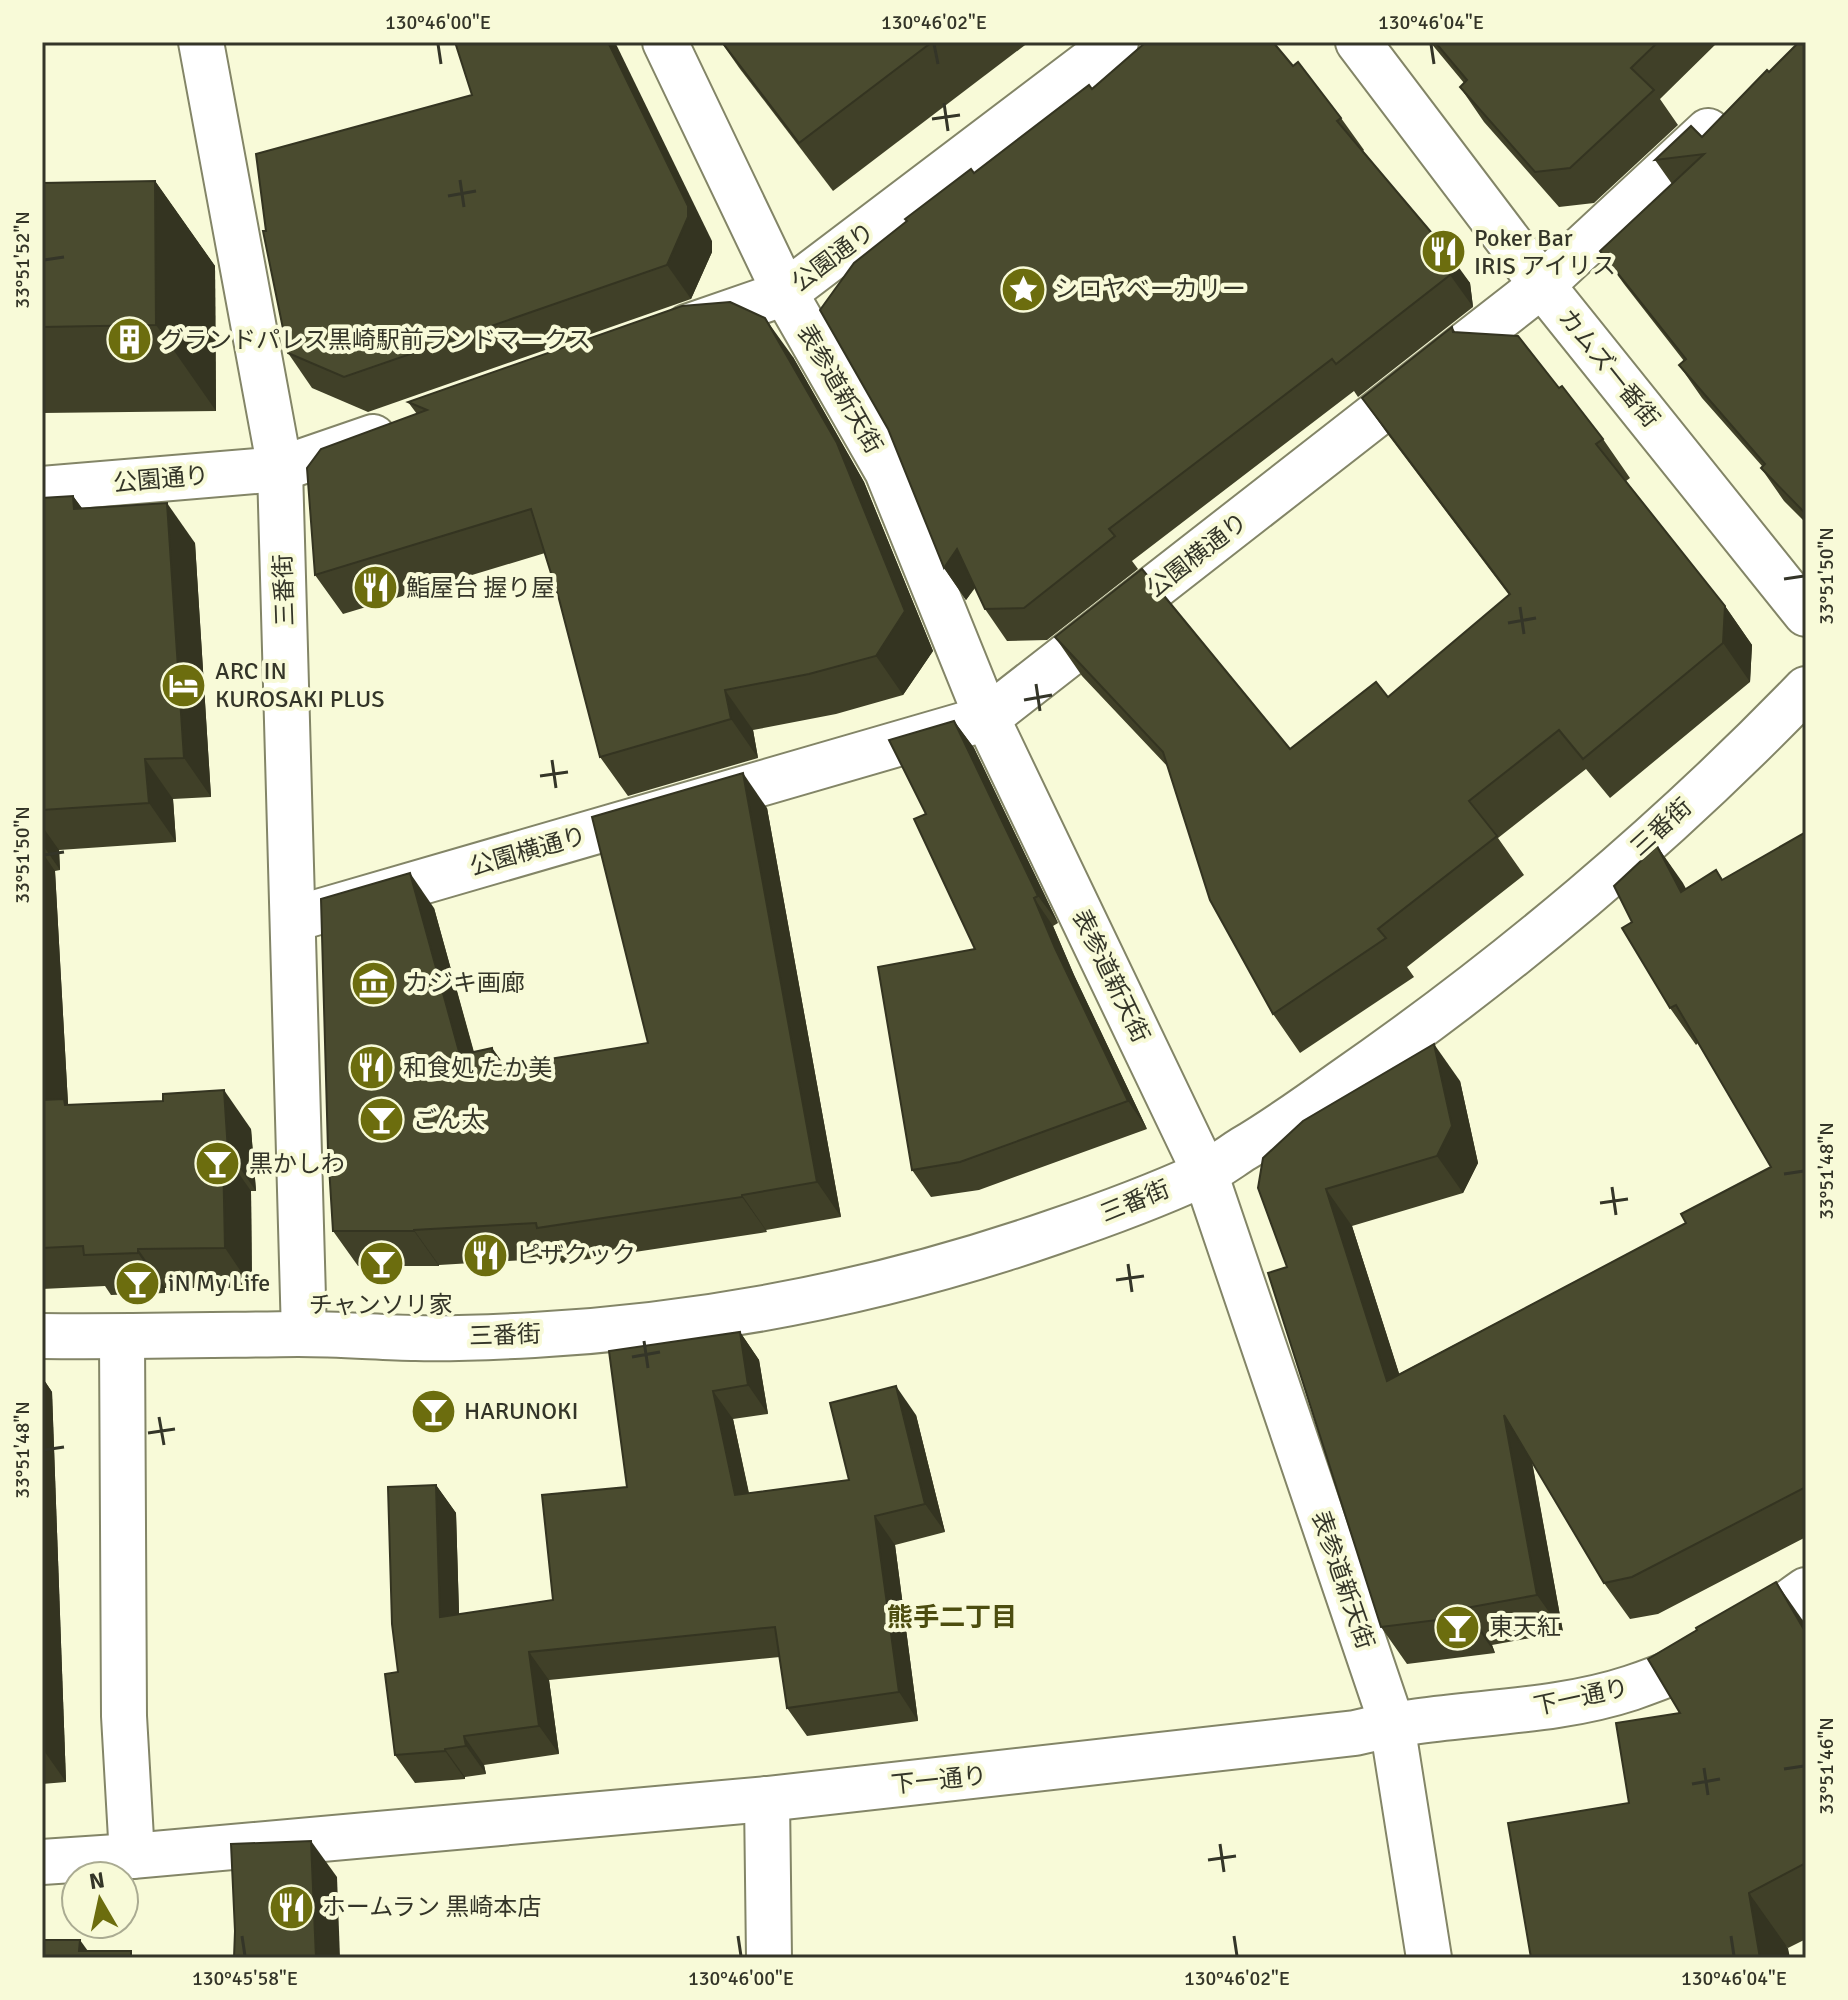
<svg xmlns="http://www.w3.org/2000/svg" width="1848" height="2000" font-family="Signika,'Noto Sans JP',sans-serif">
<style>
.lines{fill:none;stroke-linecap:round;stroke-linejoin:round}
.minor-casing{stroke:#838567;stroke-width:48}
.minor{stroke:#fff;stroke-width:44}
.wall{fill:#404028}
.shaded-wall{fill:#343421}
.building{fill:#4a4b2f;stroke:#343421;stroke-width:2}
.ticks{fill:none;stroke:#343528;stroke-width:3}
.labels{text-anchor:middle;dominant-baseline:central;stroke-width:8;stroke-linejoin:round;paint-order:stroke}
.poi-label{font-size:24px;fill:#343528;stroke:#f8fad8;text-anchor:start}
.street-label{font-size:24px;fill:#343528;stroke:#f8fad8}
.neighbourhood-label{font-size:26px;font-weight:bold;fill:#4c4d0f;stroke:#f8fad8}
.neatline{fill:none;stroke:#343528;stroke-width:3}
.ticks-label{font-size:20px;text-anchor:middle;fill:#343528}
</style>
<rect width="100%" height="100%" fill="#f8fad8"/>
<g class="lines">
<defs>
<g id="minor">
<polyline points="201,42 280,469 304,1334"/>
<polyline points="665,42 785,293 887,471 987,718 1205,1173 1392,1724 1429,1958"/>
<polyline points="1358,42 1542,285 1806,614"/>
<polyline points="687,327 785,293 1116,42"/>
<polyline points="42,489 280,469 373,437"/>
<polyline points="294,919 987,718 1542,285 1708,131"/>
<path d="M 42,1336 C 127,1337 213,1335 298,1334 C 337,1334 377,1337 416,1338 C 455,1339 495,1337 534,1335 C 711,1325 887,1290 1054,1232 C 1104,1215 1153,1197 1201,1175 C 1216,1168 1229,1158 1243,1149 C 1277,1129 1309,1106 1341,1083 C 1506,969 1667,833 1806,689"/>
<polyline points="122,1337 124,1716 132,1856"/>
<polyline points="767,1799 769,1958"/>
<path d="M 42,1862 L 132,1856 L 767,1799 L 1355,1733 C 1446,1710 1543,1717 1631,1688 C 1660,1678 1690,1667 1715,1652 C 1747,1634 1776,1611 1806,1590"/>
</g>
</defs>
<!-- minor casing -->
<use href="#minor" class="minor-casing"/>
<!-- minor -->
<use href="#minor" class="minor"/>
</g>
<!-- wall -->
<g class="wall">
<polygon points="721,42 1029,42 833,191 740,69"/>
<polygon points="1430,42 1718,42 1660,99 1678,125 1594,203 1559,207 1484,122 1460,87 1464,83"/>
<polygon points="1806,42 1806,523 1784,501 1761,468 1762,466 1702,398 1679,365 1684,361 1624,284 1600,251 1672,184 1655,160 1702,137 1769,72"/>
<polygon points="1293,66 1341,118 1364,150 1363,151 1470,283 1473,307 1358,397 1354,391 1132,561 1138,569 1047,640 1007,641 985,609 975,588 966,600 944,568 974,173 1092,89"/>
<polygon points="155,181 215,266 216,411 42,413 42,183"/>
<polygon points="712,241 712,252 691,299 368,412 312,388 288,353"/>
<polygon points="1452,327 1456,333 1559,388 1603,439 1630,478 1626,481 1725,606 1752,645 1750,682 1610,798 1586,769 1498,838 1524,875 1407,967 1414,977 1300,1053 1273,1014 1168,767 1082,676 1055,637 1290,749 1388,697 1509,595 1389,436 1362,398"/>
<polygon points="793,357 864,482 933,651 903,695 836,714 753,730 758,758 628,796 600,757 559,599 545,553 343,614 315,575 417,414 408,402"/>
<polygon points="73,496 82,508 195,543 211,797 173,799 176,842 59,850 60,870 55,871 68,1104 251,1129 256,1191 251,1191 252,1288 165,1288 165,1293 111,1295 105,1286 42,1289 42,498"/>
<polygon points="954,721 974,748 1058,923 1053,926 1074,975 1147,1129 979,1190 931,1197 912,1170 975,949 926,814"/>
<polygon points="767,808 841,1217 766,1230 767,1232 562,1263 559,1258 439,1265 439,1266 358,1266 333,1231 434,908 474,1052 492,1048 505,1066 648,1043"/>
<polygon points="1806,832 1806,1537 1658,1614 1630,1619 1604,1583 1532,1461 1563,1632 1492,1645 1495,1653 1407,1664 1381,1627 1287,1267 1258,1188 1460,1081 1478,1163 1463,1193 1352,1226 1399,1374 1686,1223 1771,1167 1698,1043 1696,1045 1670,1008 1632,922 1657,846 1686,889 1716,870 1723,880"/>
<polygon points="740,1332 759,1360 768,1414 733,1419 749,1493 849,1480 916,1415 945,1532 895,1545 918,1721 807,1736 787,1708 780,1657 549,1680 559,1754 484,1765 486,1774 465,1777 465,1779 415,1783 395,1755 398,1672 436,1485 456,1513 459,1614 553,1600 627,1487"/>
<polygon points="42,1377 52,1392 66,1782 42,1784"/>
<polygon points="1806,1625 1806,1939 1788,1948 1629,1803 1680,1713"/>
</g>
<!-- shaded-wall -->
<g class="shaded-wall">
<polygon points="608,42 615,42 712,241 712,252 691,299 667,265"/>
<polygon points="155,181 215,266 216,411 156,325"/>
<polygon points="1447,251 1470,283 1473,307 1450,275"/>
<polygon points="765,318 793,357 864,482 933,651 903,695 876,656"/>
<polygon points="73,496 101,535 74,509"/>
<polygon points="167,503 195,543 211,797 184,758"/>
<polygon points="957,549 979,581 966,600 944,568"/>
<polygon points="1725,606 1752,645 1750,682 1723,643"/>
<polygon points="725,690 753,730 758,758 731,719"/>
<polygon points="954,721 974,748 1058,923 1038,896"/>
<polygon points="145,759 173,799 176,842 149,803"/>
<polygon points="743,773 767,808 841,1217 817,1182"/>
<polygon points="42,826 59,850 60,870 42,844"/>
<polygon points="1657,846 1683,883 1707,929 1681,892"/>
<polygon points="42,852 55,871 68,1104 92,1138 42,1100"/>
<polygon points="410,873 434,908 484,1090 460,1055"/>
<polygon points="1034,898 1053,926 1074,975 1147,1129 1128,1101 1055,948"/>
<polygon points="1434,1044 1460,1081 1478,1163 1463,1193 1437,1156"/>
<polygon points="492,1048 516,1083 494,1068"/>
<polygon points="224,1090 251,1129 256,1191 228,1151"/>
<polygon points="223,1151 251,1191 252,1288 225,1248"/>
<polygon points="1326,1189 1352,1226 1413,1417 1387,1381"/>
<polygon points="742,1195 766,1230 767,1232 742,1197"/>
<polygon points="414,1230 439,1265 439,1266 414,1231"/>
<polygon points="138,1249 165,1288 165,1293 138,1253"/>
<polygon points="740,1332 759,1360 768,1414 748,1385"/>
<polygon points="42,1377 52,1392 66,1782 42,1748"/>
<polygon points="896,1386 916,1415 945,1532 925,1504"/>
<polygon points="713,1391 733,1419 755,1523 735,1495"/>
<polygon points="1504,1415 1530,1452 1563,1632 1537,1595"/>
<polygon points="436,1485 456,1513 460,1645 440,1617"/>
<polygon points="875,1516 895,1545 918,1721 899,1692"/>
<polygon points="1776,1582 1806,1625 1806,1633"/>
<polygon points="1466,1608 1492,1645 1495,1653 1469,1616"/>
<polygon points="529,1652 549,1680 559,1754 539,1726"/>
<polygon points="464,1736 484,1765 486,1774 466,1746"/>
<polygon points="445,1749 465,1777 465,1779 445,1751"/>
<polygon points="311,1841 337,1877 340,1958 316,1958"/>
<polygon points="1749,1893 1788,1948 1790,1958 1760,1958"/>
<polygon points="80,1940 93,1958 79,1951"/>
</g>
<!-- building -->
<g class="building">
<polygon points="455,42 608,42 688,206 688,217 667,265 344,377 288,353 263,231 266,231 256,154 472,95"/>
<polygon points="722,42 932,42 799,143"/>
<polygon points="1146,42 1273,42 1293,66 1298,62 1341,118 1337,121 1447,251 1450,275 1336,364 1332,359 1109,529 1115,536 1024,608 985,609 957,549 944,568 888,429 820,310 854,263 907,221 905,219 971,169 974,173 1089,85 1092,89"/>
<polygon points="1435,42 1658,42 1631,68 1654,90 1570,168 1535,172 1460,87 1467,80"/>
<polygon points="1799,42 1806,42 1806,511 1804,512 1761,468 1765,464 1679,365 1686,359 1600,251 1704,154 1655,160 1691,126 1702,137 1767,70 1769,72"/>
<polygon points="155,181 156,325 42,327 42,183"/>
<polygon points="730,302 765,318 837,443 905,611 876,656 809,674 725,690 731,719 600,757 559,599 531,509 315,575 307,468 321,449 427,410 408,402 682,306"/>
<polygon points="1452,327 1453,332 1518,336 1559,388 1562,386 1603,439 1596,444 1725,606 1723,643 1583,759 1559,730 1469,801 1497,836 1378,929 1386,938 1273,1014 1210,900 1163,752 1055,637 1142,569 1290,749 1376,682 1388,697 1510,594 1362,398"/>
<polygon points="73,496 74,509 167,503 184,758 145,759 149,803 42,810 42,498"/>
<polygon points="954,721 1038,896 1034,898 1055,948 1128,1101 960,1162 912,1170 878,967 975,949 914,819 926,814 889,740"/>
<polygon points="743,773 817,1182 742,1195 742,1197 537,1228 536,1223 414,1230 414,1231 333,1231 328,1150 321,899 410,873 460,1055 492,1048 494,1068 648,1043 592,817"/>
<polygon points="1806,832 1806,1487 1632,1577 1604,1583 1504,1415 1537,1595 1466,1608 1469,1616 1381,1627 1268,1273 1287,1267 1258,1188 1263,1158 1303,1121 1434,1044 1452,1126 1437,1156 1326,1189 1387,1381 1686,1223 1681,1214 1771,1167 1676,1005 1670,1008 1622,928 1632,922 1614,886 1657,846 1681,892 1716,870 1722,880"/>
<polygon points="224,1090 228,1151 223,1151 225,1248 138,1249 138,1253 84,1255 83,1246 42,1248 42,1094 42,1100 64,1099 65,1105 163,1101 163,1094"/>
<polygon points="740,1332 748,1385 713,1391 735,1495 849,1480 830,1403 896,1386 925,1504 875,1516 899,1692 787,1708 775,1627 529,1652 539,1726 464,1736 466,1746 445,1749 445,1751 395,1755 385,1674 398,1672 392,1624 388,1487 436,1485 440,1617 553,1600 542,1495 627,1487 609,1351"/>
<polygon points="1776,1582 1806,1633 1806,1863 1749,1893 1760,1958 1531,1958 1508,1823 1629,1803 1616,1723 1680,1713 1648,1659 1697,1630 1696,1628"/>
<polygon points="311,1841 316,1958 234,1958 235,1931 231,1844"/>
<polygon points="42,1940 80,1940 79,1951 131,1951 131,1958 42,1958"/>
</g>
<!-- ticks -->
<path class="ticks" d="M 438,44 L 441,64M 934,44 L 938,64M 1431,44 L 1434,64M 944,103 L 948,131M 932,119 L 960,115M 460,180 L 464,207M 448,196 L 476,191M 44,260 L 64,257M 1784,579 L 1804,576M 1520,607 L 1524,634M 1508,623 L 1536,618M 1036,684 L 1040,711M 1024,700 L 1052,695M 552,760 L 556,788M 540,776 L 568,772M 44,855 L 64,852M 1784,1174 L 1804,1171M 1612,1187 L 1616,1215M 1600,1203 L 1628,1199M 1128,1264 L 1132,1292M 1116,1280 L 1144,1276M 644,1341 L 648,1368M 632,1357 L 660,1352M 159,1417 L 164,1445M 148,1433 L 175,1429M 44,1450 L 64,1447M 1704,1768 L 1708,1795M 1784,1769 L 1804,1766M 1692,1784 L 1720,1779M 1220,1844 L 1224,1872M 1208,1860 L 1236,1856M 242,1936 L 245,1956M 738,1936 L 741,1956M 1234,1936 L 1237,1956M 1731,1936 L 1734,1956"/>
<!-- icons -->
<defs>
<symbol id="restaurant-disc" viewBox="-11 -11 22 22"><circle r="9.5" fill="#6c6d0e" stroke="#f8fad8"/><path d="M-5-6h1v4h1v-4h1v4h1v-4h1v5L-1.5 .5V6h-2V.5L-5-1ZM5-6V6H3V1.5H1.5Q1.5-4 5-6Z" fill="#fff"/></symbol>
<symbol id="sight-disc" viewBox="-11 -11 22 22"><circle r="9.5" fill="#6c6d0e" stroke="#f8fad8"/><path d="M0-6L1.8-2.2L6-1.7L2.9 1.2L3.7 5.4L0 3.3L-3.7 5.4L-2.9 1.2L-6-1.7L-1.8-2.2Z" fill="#fff"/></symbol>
<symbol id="building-disc" viewBox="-11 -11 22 22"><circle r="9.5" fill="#6c6d0e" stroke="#f8fad8"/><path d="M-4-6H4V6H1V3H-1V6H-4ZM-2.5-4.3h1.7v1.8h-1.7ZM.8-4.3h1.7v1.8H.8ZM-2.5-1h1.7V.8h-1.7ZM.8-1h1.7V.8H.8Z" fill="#fff"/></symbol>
<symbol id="hotel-disc" viewBox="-11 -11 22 22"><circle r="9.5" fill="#6c6d0e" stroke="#f8fad8"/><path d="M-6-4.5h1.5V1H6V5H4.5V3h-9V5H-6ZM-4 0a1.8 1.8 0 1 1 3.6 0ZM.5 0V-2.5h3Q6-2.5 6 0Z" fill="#fff"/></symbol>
<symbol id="museum-disc" viewBox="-11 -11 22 22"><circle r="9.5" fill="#6c6d0e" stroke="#f8fad8"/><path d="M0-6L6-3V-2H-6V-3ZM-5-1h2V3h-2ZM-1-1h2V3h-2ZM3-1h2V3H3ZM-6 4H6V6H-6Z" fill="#fff"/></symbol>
<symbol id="bar-disc" viewBox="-11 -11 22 22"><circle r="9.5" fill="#6c6d0e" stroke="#f8fad8"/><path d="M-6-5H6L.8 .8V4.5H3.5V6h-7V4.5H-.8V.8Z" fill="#fff"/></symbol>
</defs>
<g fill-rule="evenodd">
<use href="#restaurant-disc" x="1418" y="226" width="51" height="51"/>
<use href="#sight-disc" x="998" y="264" width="51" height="51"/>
<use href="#building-disc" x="104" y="314" width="51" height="51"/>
<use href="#restaurant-disc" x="350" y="562" width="51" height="51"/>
<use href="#hotel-disc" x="158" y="660" width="51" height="51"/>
<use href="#museum-disc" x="348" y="958" width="51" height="51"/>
<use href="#restaurant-disc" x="346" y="1042" width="51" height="51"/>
<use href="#bar-disc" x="356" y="1094" width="51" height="51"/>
<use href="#bar-disc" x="192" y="1138" width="51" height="51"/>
<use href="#restaurant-disc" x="460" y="1230" width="51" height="51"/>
<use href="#bar-disc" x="356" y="1238" width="51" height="51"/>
<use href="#bar-disc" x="112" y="1258" width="51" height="51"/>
<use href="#bar-disc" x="408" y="1386" width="51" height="51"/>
<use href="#bar-disc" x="1432" y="1602" width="51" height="51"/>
<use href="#restaurant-disc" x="266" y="1882" width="51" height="51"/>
</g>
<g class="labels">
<!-- poi labels -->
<g class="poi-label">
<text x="1474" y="238">Poker Bar<tspan x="1474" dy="28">IRIS アイリス</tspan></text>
<text x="1054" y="289">シロヤベーカリー</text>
<text x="160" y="340">グランドパレス黒崎駅前ランドマークス</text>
<text x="406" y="588">鮨屋台 握り屋</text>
<text x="215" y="671">ARC IN<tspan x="215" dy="28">KUROSAKI PLUS</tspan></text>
<text x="405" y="983">カジキ画廊</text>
<text x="403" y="1068">和食処 たか美</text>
<text x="413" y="1120">ごん太</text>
<text x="249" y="1164">黒かしわ</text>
<text x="516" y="1255">ピザクック</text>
<text x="168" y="1283">iN My Life</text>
<text x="381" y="1305" text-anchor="middle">チャンソリ家</text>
<text x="464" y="1411">HARUNOKI</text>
<text x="1489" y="1627">東天紅</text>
<text x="322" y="1907">ホームラン 黒崎本店</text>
</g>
<!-- street labels -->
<g class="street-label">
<text transform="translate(833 257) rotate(-37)">公園通り</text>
<text transform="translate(1609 368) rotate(51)">カムズ一番街</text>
<text transform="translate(840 389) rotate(60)">表参道新天街</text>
<text transform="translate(161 479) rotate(-5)">公園通り</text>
<text transform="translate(1197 555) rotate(-38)">公園横通り</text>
<text transform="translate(284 590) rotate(-92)">三番街</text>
<text transform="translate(1661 827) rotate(-42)">三番街</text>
<text transform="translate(528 851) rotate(-16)">公園横通り</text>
<text transform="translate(1111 976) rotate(64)">表参道新天街</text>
<text transform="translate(1135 1201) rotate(-22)">三番街</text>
<text transform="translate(505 1335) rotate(-2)">三番街</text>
<text transform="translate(1343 1580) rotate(71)">表参道新天街</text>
<text transform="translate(1581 1697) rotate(-12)">下一通り</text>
<text transform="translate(939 1780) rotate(-6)">下一通り</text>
</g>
<!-- neighbourhood labels -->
<g class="neighbourhood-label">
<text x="952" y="1618">熊手二丁目</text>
</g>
</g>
<!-- border -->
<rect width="1848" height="2000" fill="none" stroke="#f8fad8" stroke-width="88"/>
<!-- north arrow -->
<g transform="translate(100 1900) rotate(351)"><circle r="38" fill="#f8fad8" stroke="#aaab92" stroke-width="2"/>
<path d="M0-6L14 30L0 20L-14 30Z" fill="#6c6d0e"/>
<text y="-12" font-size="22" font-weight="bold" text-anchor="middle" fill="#343528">N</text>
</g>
<rect x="44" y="44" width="1760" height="1912" class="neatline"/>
<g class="ticks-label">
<text x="438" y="29">130°46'00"E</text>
<text x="934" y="29">130°46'02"E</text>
<text x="1431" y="29">130°46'04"E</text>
<text transform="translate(22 260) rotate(-90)" y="7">33°51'52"N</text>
<text transform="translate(1826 576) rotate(-90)" y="7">33°51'50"N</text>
<text transform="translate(22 855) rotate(-90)" y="7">33°51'50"N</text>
<text transform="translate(1826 1171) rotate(-90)" y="7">33°51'48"N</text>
<text transform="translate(22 1450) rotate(-90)" y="7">33°51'48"N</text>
<text transform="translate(1826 1766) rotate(-90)" y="7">33°51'46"N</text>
<text x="245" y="1985">130°45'58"E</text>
<text x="741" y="1985">130°46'00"E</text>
<text x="1237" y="1985">130°46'02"E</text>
<text x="1734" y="1985">130°46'04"E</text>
</g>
</svg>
